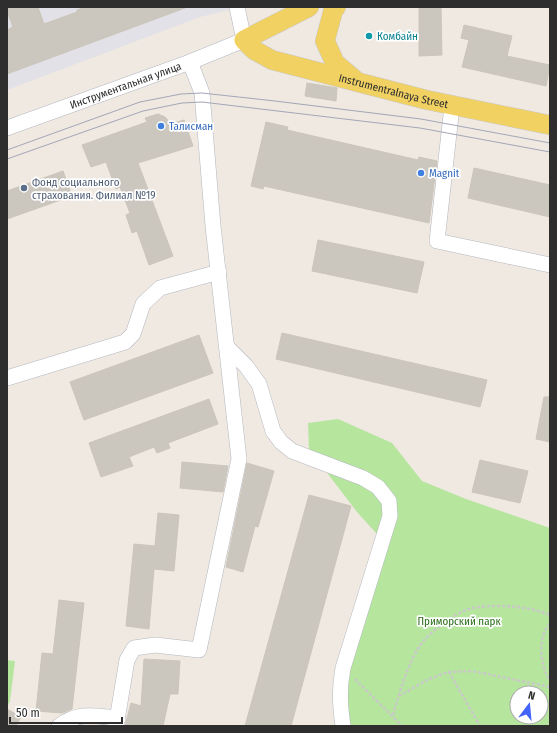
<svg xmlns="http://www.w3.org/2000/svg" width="557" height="733" font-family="'Fira Sans Condensed',sans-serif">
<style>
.industrial{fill:#e3e1e8}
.green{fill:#b6e59e;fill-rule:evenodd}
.building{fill:#cbc7bf;stroke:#cbc5ba}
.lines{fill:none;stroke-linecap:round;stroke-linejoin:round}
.minor-casing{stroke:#b4b7c1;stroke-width:16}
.major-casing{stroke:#c9c9c9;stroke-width:20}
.path{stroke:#c9c9c9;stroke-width:2.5;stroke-dasharray:3 2;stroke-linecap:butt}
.minor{stroke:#fff;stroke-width:15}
.major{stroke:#f2d163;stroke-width:19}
.tram{stroke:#a3a6b8;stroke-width:1}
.culture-dot{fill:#0f9aa8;stroke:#fff;stroke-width:1.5}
.shop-dot{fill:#3f7fe0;stroke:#fff;stroke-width:1.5}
.service-dot{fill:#5c6f8a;stroke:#fff;stroke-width:1.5}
.labels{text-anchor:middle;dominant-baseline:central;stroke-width:3.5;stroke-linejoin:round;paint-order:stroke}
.culture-label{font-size:11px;fill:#0d838f;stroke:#fff;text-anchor:start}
.street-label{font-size:11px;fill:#2e2e2e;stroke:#fff}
.shop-label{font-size:11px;fill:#366cbe;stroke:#fff;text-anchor:start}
.service-label{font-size:11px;fill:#4e5e75;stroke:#fff;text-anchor:start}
.park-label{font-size:11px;fill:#2c6e1b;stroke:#fff}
</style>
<rect width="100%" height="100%" fill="#efe9e1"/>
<!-- industrial -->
<polygon class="industrial" points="7,7 233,7 233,9 200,17 7,90"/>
<!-- green -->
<g class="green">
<path d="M 338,419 L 392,443 L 422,481 L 466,499 L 550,528 L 550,726 L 349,726 L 347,679 L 385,543 L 357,512 L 309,449 L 308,423 ZM 517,693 L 541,693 L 541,717 L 517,717 Z"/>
<polygon points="7,660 15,661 10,701 7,707"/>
</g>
<!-- building -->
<g class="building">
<polygon points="7,7 38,7 44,24 77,12 77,10 86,7 185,7 185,8 7,74 7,30 13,27 7,11"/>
<polygon points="419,7 441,7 442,55 419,56"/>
<polygon points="464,25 512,36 507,56 550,65 546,86 462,67 469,40 461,38"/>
<polygon points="307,83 337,88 336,101 305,96"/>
<polygon points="158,114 165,117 171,124 184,120 193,146 138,163 173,256 149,265 137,231 132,233 126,215 130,213 120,187 116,189 106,162 91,167 82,145 147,122 145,118"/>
<polygon points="266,122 288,127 287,130 418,160 419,157 437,161 429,223 264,186 263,189 251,186"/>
<polygon points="474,168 550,185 550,217 468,198"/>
<polygon points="63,171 72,196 7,219 7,191"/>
<polygon points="318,240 424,262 417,293 312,271"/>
<polygon points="282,333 487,380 480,407 276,359"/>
<polygon points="199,335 213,373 84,420 70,382"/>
<polygon points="544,397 550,397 550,442 536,439"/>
<polygon points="209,399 218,424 168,443 170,448 157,453 154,447 129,457 133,466 101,477 89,443"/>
<polygon points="480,460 528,471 520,503 472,492"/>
<polygon points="182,462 228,466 223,492 180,488"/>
<polygon points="247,463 274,471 258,527 255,526 243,572 226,567"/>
<polygon points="309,495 351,506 291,726 245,726"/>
<polygon points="158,513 179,515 174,571 154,569 149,629 126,626 134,544 155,546"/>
<polygon points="59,600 84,603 72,709 62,713 36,711 42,653 53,654"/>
<polygon points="144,659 180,661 178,694 170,694 163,726 125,726 131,703 141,706"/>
<polygon points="7,709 21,717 16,726 7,726"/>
</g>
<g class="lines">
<defs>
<g id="minor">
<polyline points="452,106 437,241 550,265"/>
<path id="s1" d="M 7,128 L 190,62 L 244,40 L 237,7"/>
<path d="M 227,347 L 246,366 L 259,384 L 273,431 L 281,442 L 292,451 L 363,478 L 378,487 L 389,501 L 390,516 L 343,668 C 339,689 340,705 343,726"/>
<polyline points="7,378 125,342 133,334 143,304 160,288 219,272"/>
<path d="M 59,726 C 79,711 95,716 118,718"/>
<polyline points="116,726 127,660 134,648 155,645 199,650 239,459 213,226 202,93 190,62"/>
</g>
<g id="major">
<path id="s2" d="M 309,7 L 244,40 L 254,50 L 272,60 L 427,100 L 550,125"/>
<polyline points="336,7 333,11 325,41 335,63 354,79"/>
</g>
</defs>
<!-- minor casing -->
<use href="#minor" class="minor-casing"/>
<!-- major casing -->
<use href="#major" class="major-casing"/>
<!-- path -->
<g class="path">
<path d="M 550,624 C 537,635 540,668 550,680"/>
<polyline points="449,672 480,726"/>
<polyline points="355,679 402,726"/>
<polyline points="399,696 429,679 448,672 472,671 550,687"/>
<path d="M 393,715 C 400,692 406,668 419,647 C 427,634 454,613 469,609 C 491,603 529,606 550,615"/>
</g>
<!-- minor -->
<use href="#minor" class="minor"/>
<!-- major -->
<use href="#major" class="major"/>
<!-- tram -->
<g class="tram">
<polyline points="7,150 140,102 181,94 202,93 275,101 421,119 550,143"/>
<polyline points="7,159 143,111 182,103 202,102 420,128 550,152"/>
</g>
</g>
<!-- markers -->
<circle class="culture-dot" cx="369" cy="36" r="4"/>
<g class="shop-dot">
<circle cx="161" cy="126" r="4"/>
<circle cx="421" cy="173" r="4"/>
</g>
<circle class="service-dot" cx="24" cy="188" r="4"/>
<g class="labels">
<!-- culture labels -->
<g class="culture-label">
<text x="377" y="36">Комбайн</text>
</g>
<!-- street labels -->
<g class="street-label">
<text stroke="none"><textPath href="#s1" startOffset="126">Инструментальная улица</textPath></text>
<text stroke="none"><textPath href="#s2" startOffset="233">Instrumentralnaya Street</textPath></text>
</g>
<!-- shop labels -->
<g class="shop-label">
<text x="169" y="126">Талисман</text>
<text x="429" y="173">Magnit</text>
</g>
<!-- service labels -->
<g class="service-label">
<text x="32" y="182">Фонд социального<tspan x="32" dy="13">страхования. Филиал №19</tspan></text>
</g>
<!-- park labels -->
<g class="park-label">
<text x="459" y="621">Приморский парк</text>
</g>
</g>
<!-- border -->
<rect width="557" height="733" fill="none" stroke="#2e2e2e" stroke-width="16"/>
<!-- north arrow -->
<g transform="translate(529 705) rotate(16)"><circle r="19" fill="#ffffff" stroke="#ababab"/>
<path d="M0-3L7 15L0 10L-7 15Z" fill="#4264fb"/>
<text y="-6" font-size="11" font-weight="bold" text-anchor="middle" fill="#2e2e2e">N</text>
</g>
<!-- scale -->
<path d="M10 717v6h112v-6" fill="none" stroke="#2e2e2e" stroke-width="2"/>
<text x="16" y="717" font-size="12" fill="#2e2e2e" stroke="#ffffff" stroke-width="3" paint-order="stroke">50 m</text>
</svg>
